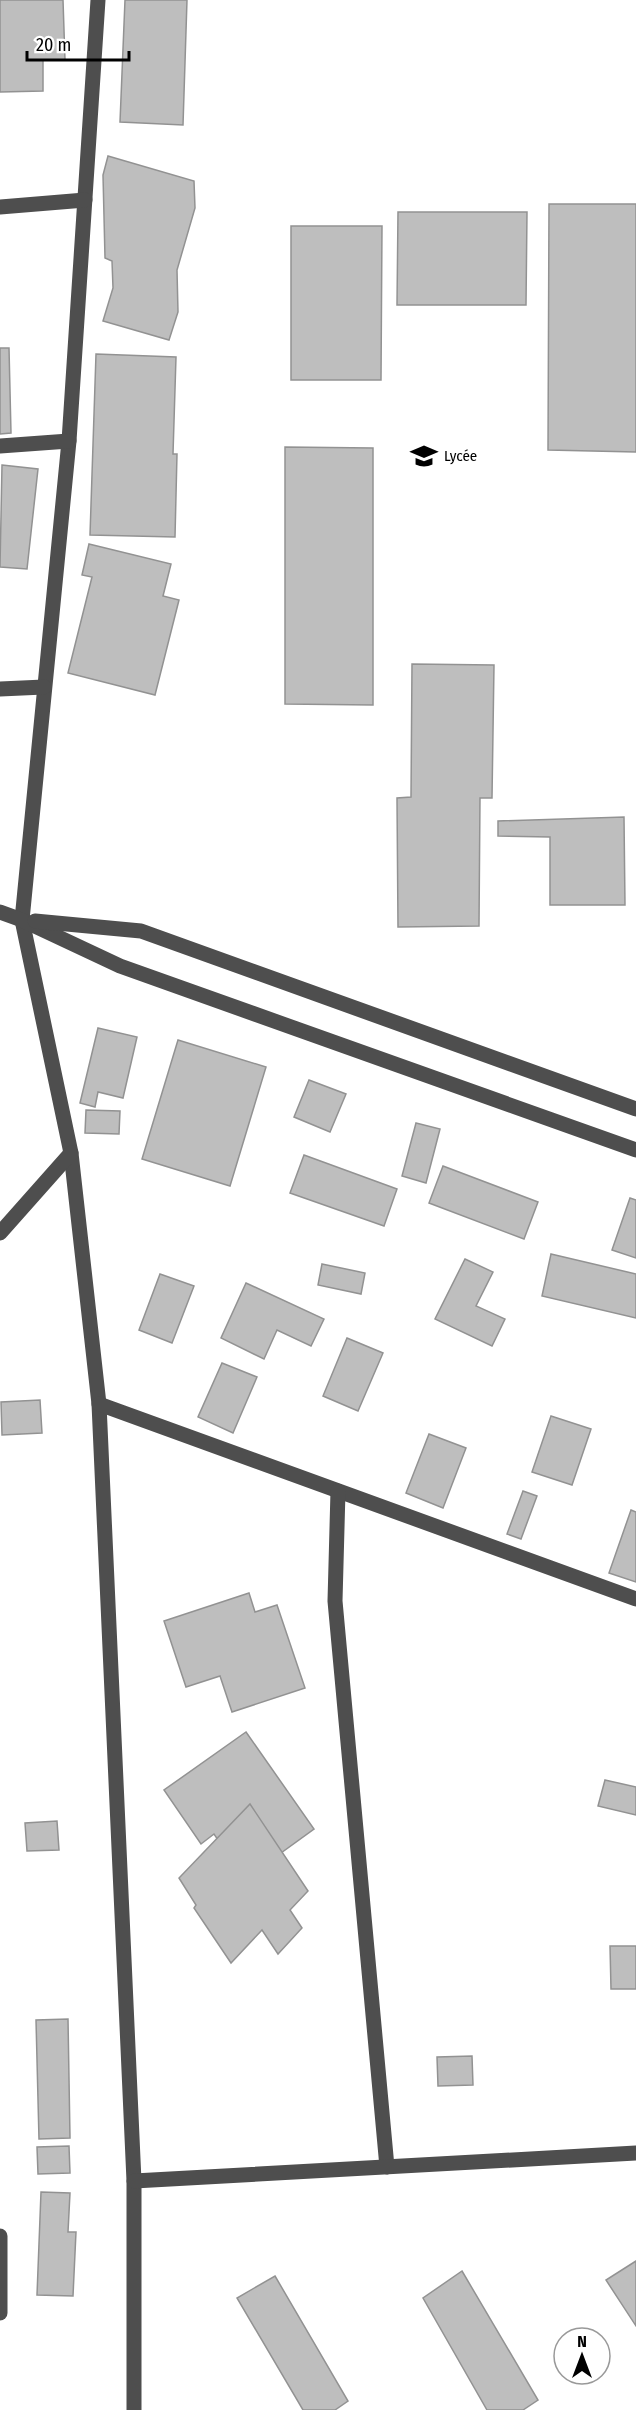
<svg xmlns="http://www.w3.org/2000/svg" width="636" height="2410" font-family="'Fira Sans Condensed',sans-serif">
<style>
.building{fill:#bebebe;stroke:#929292;stroke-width:1.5}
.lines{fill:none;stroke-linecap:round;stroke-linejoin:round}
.minor{stroke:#4e4e4e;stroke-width:15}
.labels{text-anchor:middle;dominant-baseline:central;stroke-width:6;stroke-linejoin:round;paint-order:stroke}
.poi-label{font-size:15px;fill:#000;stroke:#fff;text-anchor:start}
</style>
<rect width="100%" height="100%" fill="#fff"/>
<!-- building -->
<g class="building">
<polygon points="0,0 63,0 65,60 43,60 43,91 0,92"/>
<polygon points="125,0 187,0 183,125 120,122"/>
<polygon points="108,156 194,181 195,208 177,270 178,312 169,340 103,321 113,288 112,261 105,258 103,175"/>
<polygon points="549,204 636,204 636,452 548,450"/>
<polygon points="398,212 527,212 526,305 397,305"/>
<polygon points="291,226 382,226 381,380 291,380"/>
<polygon points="0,348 9,348 11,433 0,434"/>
<polygon points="96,354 176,357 173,454 177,454 175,537 90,535"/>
<polygon points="285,447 373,448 373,705 285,704"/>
<polygon points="2,465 38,469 27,569 0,567"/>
<polygon points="89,544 171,564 163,596 179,600 155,695 68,673 92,577 82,575"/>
<polygon points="412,664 494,665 492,798 480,798 479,926 398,927 397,798 411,797"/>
<polygon points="624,817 625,905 550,905 550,837 498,836 498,821"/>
<polygon points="98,1028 137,1037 123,1098 98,1092 95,1107 80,1103"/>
<polygon points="178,1040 266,1067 230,1186 142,1159"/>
<polygon points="309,1080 346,1094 330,1132 294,1117"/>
<polygon points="86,1110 120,1111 119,1134 85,1133"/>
<polygon points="416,1123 440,1129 426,1183 402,1176"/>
<polygon points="304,1155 397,1189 384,1226 290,1193"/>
<polygon points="443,1166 538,1202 524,1239 429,1203"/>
<polygon points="630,1198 636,1200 636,1258 612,1250"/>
<polygon points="551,1254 636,1274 636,1318 542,1296"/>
<polygon points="465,1259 493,1272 476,1306 505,1319 492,1346 435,1319"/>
<polygon points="322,1264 365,1273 361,1294 318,1285"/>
<polygon points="160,1274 194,1286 172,1343 139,1330"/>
<polygon points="246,1283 324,1319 311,1346 277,1330 264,1359 221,1338"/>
<polygon points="347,1338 383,1353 358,1411 323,1396"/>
<polygon points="222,1363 257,1377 233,1433 198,1417"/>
<polygon points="40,1400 42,1433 2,1435 1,1402"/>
<polygon points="551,1416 591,1429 572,1485 532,1472"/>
<polygon points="429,1434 466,1448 443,1508 406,1493"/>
<polygon points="523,1491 537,1496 521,1539 507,1534"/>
<polygon points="631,1510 636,1512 636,1582 609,1573"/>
<polygon points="249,1593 255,1612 277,1605 305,1688 232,1712 220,1676 186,1687 164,1621"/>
<polygon points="246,1732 314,1829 263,1866 257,1858 239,1871 214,1834 201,1844 164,1790"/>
<polygon points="605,1780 636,1787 636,1815 598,1806"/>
<polygon points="250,1804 308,1891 290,1910 302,1928 278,1954 262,1930 231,1963 194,1908 196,1905 179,1878"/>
<polygon points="57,1821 59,1850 27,1851 25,1823"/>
<polygon points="610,1946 636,1946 636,1989 611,1989"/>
<polygon points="68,2019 70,2138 39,2139 36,2020"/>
<polygon points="472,2056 473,2085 438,2086 437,2057"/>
<polygon points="69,2146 70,2173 38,2174 37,2147"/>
<polygon points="41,2192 70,2193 68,2232 76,2232 73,2296 37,2295"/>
<polygon points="636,2261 636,2326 606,2280"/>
<polygon points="462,2271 538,2400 523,2410 487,2410 423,2298"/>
<polygon points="275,2276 348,2401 335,2410 303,2410 237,2298"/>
</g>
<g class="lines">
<!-- minor -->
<g class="minor">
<polyline points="98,0 69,441 22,920 71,1153 99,1404 134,2181 134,2410"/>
<polyline points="0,207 85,200"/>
<polyline points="0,446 69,441"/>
<polyline points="0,689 44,687"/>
<polyline points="0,912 22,920 120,966 636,1150"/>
<polyline points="35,921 141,931 636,1109"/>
<polyline points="0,1233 71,1153"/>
<polyline points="99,1404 636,1599"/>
<polyline points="338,1491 335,1601 387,2167"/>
<polyline points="134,2181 636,2153"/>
<polyline points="0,2236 0,2313"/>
</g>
</g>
<!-- icons -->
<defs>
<symbol id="school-bare" viewBox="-9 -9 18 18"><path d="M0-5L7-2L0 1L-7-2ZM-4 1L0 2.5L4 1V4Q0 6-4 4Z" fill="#000" stroke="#fff" stroke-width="2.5" paint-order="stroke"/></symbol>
</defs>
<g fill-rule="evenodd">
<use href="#school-bare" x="405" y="437" width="38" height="38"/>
</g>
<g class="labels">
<!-- poi labels -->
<g class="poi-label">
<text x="444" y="456">Lycée</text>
</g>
</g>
<!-- north arrow -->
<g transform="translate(582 2356)"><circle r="28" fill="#ffffff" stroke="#999999" stroke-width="1.5"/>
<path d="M0-4.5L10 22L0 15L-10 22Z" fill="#000000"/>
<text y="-9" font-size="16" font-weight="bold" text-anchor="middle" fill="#000000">N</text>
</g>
<!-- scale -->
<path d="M27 51v9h102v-9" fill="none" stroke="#000000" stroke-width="3"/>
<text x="36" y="51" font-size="18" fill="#000000" stroke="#ffffff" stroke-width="4.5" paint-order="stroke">20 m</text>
</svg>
